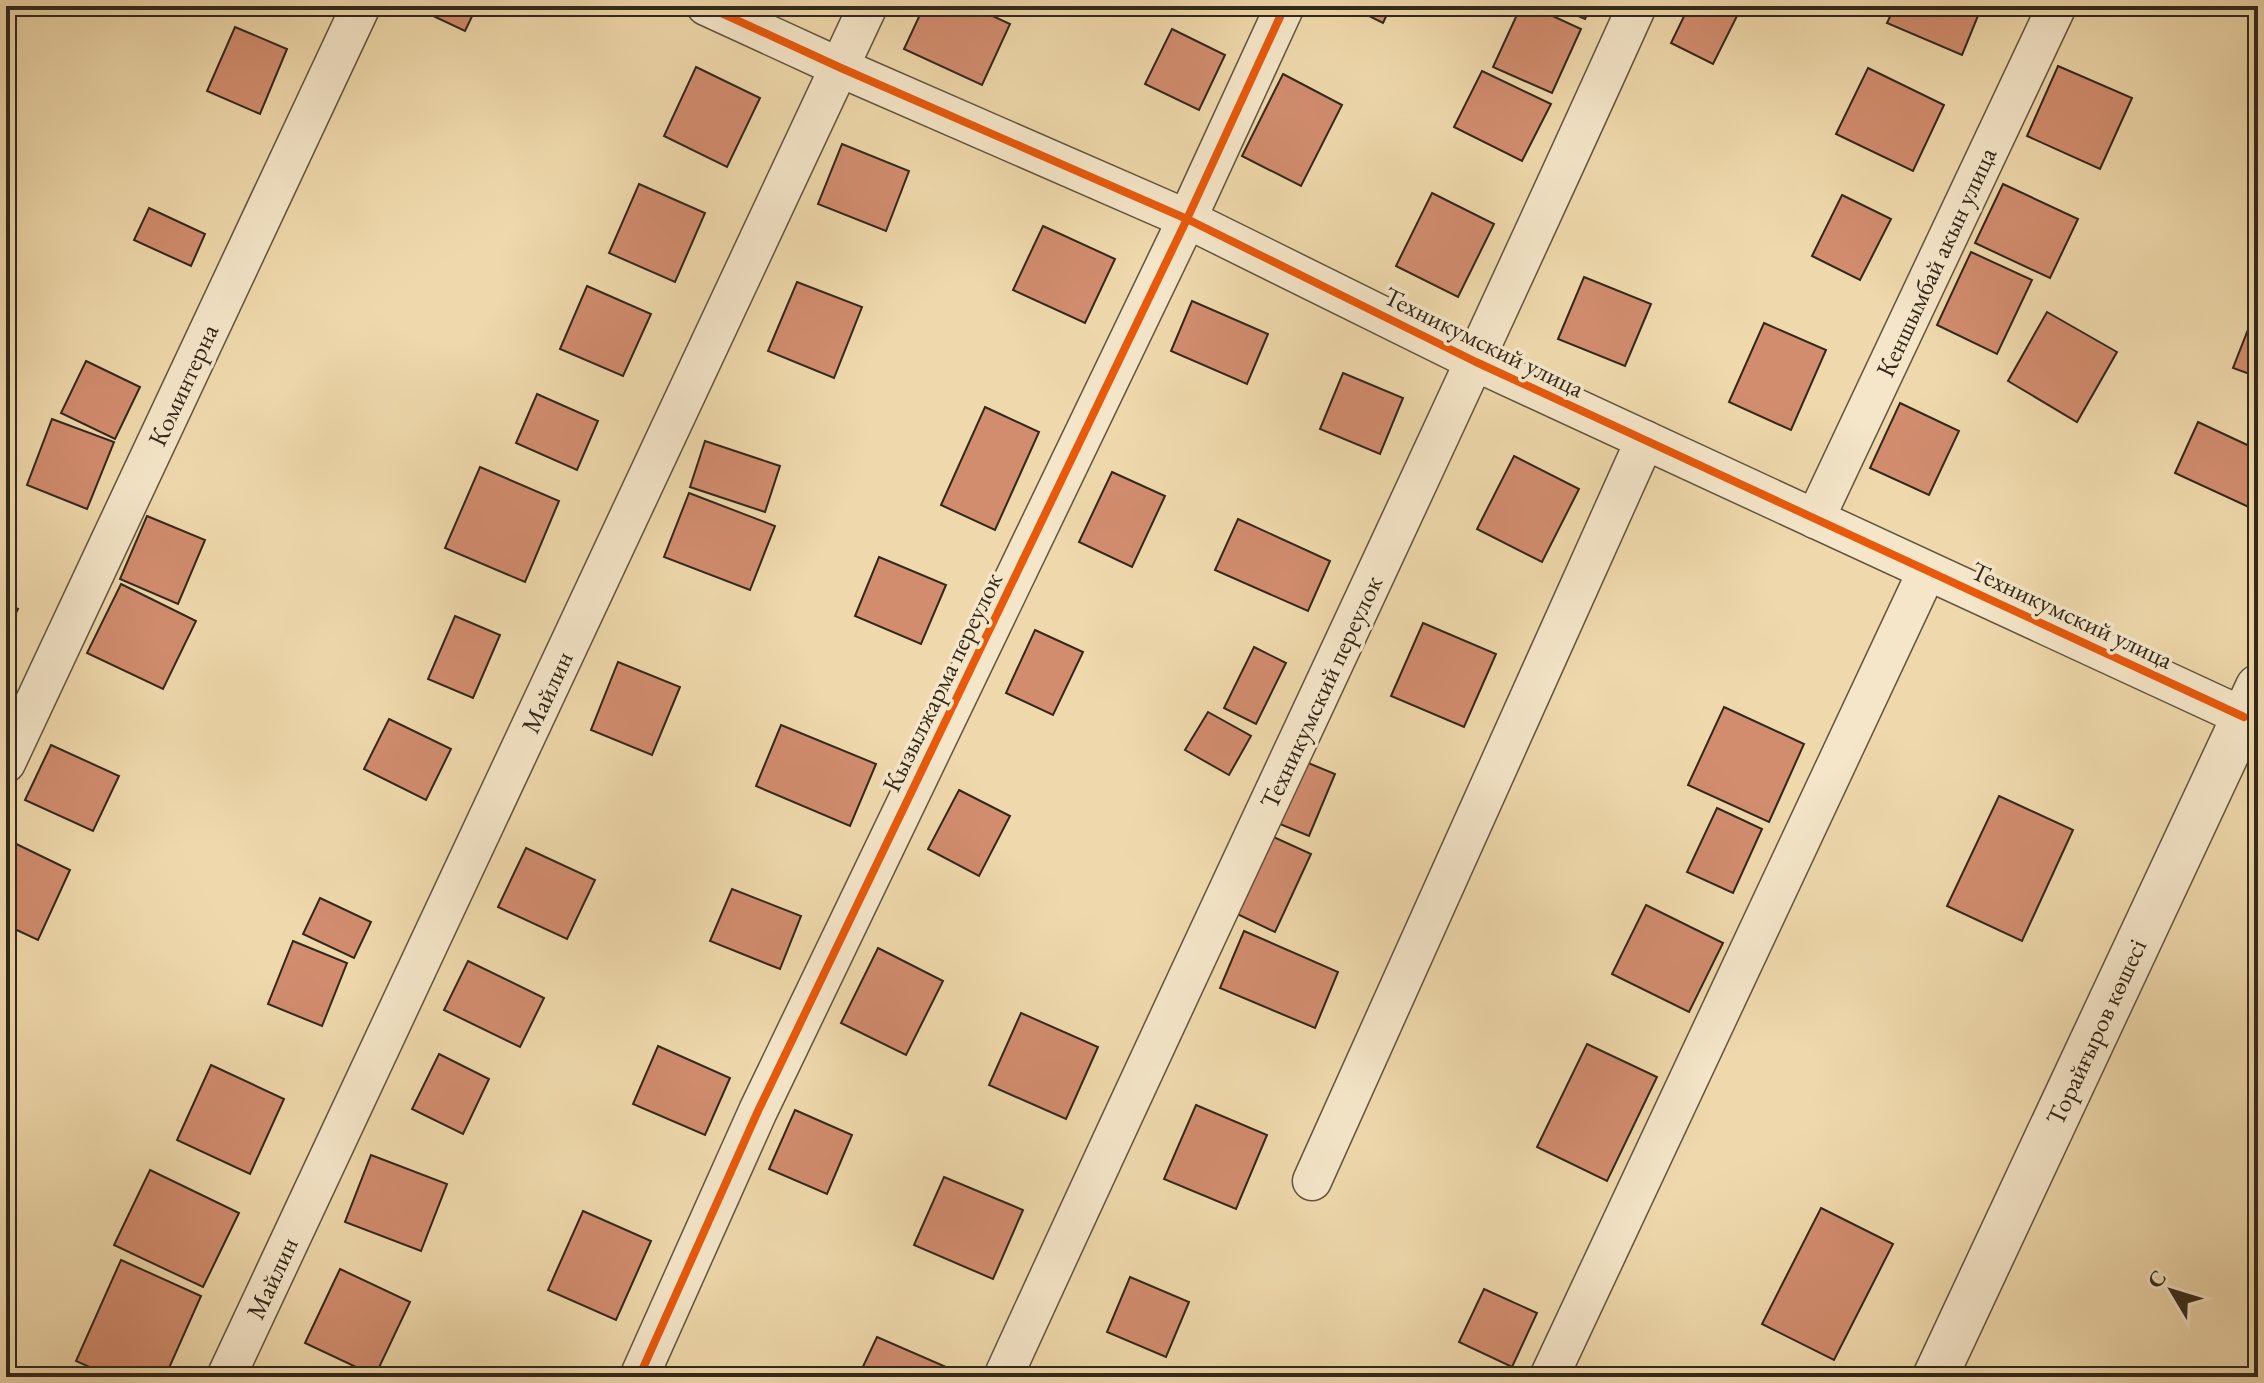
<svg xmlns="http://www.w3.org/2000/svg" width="2264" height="1383" font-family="'EB Garamond',serif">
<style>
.building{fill:#d28d6f;stroke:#32281b;stroke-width:2}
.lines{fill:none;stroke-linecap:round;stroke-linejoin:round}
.minor-casing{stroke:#61543f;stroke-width:41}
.tertiary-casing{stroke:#61543f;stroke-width:47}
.minor{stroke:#f5e6c9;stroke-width:38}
.tertiary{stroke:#f5e6c9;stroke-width:44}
.cycleway-casing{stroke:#f5e6c9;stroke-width:13}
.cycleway{stroke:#e8590c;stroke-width:8}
.labels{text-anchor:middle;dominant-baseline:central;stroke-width:7;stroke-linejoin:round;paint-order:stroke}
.street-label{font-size:26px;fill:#32281b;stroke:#f5e6c9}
</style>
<rect width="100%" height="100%" fill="#efd9ac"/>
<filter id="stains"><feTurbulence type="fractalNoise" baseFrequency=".0025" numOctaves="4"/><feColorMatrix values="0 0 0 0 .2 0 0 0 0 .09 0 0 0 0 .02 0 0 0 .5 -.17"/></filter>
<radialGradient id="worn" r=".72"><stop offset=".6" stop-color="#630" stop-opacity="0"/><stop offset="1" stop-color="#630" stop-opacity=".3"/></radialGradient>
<!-- building -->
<g class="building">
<polygon points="412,6 477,6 465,31"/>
<polygon points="924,6 971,6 1010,24 982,85 904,49"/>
<polygon points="1349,6 1391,6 1383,23"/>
<polygon points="1521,6 1531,6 1581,29 1552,93 1493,67"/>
<polygon points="1555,6 1591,6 1585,19"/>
<polygon points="1689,6 1717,6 1737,16 1713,64 1671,43"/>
<polygon points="1895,6 1982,6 1962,55 1887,23"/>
<polygon points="235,27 287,49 260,114 207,91"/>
<polygon points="1172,29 1225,55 1199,110 1145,84"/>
<polygon points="2058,66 2132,98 2100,169 2027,136"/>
<polygon points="696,67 760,98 727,167 664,136"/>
<polygon points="1868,68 1944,105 1913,171 1836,134"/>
<polygon points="1482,71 1551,104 1522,161 1454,127"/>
<polygon points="1283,74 1342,105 1301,186 1242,156"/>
<polygon points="842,144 909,171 886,231 818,204"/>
<polygon points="639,184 705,213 675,282 609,253"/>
<polygon points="2003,184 2078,219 2050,278 1975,243"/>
<polygon points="1432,193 1494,224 1458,297 1396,266"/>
<polygon points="1842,195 1891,219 1860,280 1812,256"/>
<polygon points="149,208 205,234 191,266 134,240"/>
<polygon points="1043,226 1115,259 1085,323 1013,290"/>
<polygon points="1971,252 2032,280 1997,354 1937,325"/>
<polygon points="1584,277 1651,304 1625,366 1558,339"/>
<polygon points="797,282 862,307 834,378 768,351"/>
<polygon points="587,286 651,314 623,376 560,349"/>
<polygon points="1192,301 1268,334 1247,384 1171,351"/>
<polygon points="2258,304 2258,377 2233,368"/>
<polygon points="2047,312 2117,352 2077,422 2008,381"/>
<polygon points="1764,323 1826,350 1791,430 1729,402"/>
<polygon points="86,361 140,387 115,439 61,413"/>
<polygon points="1343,373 1403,398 1380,454 1320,429"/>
<polygon points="537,394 598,421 577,470 516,443"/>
<polygon points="1900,403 1959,431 1929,495 1870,468"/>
<polygon points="985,407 1039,432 995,530 941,505"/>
<polygon points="52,419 114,442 87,509 27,485"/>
<polygon points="2198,422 2258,450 2258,497 2253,509 2175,473"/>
<polygon points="705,441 780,466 765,512 690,487"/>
<polygon points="1514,456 1579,489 1542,562 1477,529"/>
<polygon points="480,467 559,501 525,582 445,548"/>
<polygon points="1112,472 1165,496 1132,567 1079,542"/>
<polygon points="689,493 775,526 750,590 664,557"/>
<polygon points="147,516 205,540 178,604 120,579"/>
<polygon points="1238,519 1330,561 1308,611 1215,570"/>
<polygon points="879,557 946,585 921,644 855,616"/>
<polygon points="121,584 196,621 163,689 87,653"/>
<polygon points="6,603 18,609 6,633"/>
<polygon points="455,616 500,635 473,698 428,679"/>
<polygon points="1423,623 1496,654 1464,727 1391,696"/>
<polygon points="1035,630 1083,652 1053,715 1006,693"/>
<polygon points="1254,647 1286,663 1256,724 1224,708"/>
<polygon points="618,662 680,687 652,755 591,730"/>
<polygon points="1724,707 1804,744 1769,822 1688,785"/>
<polygon points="1208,712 1251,736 1229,775 1185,750"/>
<polygon points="389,719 451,749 426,800 364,769"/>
<polygon points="781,725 876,764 850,826 756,786"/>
<polygon points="51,745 119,776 93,831 25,800"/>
<polygon points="1301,760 1335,774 1309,836 1275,822"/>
<polygon points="959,790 1010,816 979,876 928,849"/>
<polygon points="1999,796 2073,830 2022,941 1947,906"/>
<polygon points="1717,808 1762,829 1733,893 1687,872"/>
<polygon points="1265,833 1311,854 1275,932 1229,910"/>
<polygon points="6,839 70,870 38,940 6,925"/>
<polygon points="526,848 595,880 567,939 498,907"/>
<polygon points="732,889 801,916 780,969 710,941"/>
<polygon points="320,898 371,922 354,958 303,934"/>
<polygon points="1646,905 1723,943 1689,1012 1612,974"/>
<polygon points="1244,931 1338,972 1315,1028 1220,988"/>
<polygon points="293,941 347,963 322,1026 268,1004"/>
<polygon points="878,948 943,981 906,1055 841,1023"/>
<polygon points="468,961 544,998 520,1047 444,1010"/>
<polygon points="1021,1013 1098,1047 1066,1119 989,1085"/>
<polygon points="1587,1044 1657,1077 1607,1181 1537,1147"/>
<polygon points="658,1046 730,1078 705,1135 633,1104"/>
<polygon points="439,1054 489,1079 463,1134 412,1109"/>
<polygon points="211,1065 284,1099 250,1174 177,1140"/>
<polygon points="1196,1105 1267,1135 1236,1209 1164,1179"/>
<polygon points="795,1110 852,1135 827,1194 769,1169"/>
<polygon points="371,1155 447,1184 421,1251 345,1222"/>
<polygon points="150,1170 239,1213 203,1287 114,1245"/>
<polygon points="944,1177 1023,1210 993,1279 914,1245"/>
<polygon points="1821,1208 1893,1244 1834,1360 1762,1324"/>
<polygon points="583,1211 651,1241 616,1320 548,1290"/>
<polygon points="121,1260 201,1296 165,1377 112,1377 76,1361"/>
<polygon points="340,1269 410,1302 375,1376 305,1343"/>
<polygon points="1130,1277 1189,1302 1166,1357 1107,1332"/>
<polygon points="1484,1289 1537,1313 1512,1367 1459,1342"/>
<polygon points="877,1337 953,1370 950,1377 858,1377"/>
</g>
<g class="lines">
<defs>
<g id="minor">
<polyline points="706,6 841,68 1187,219 1476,362 2244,717"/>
<polyline points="1815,519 2057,6"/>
<polyline points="6,763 361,6"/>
<polyline points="1312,1181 1645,440"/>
<polyline points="226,1377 868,6"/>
<polyline points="639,1377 758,1111 1187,219 1285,6"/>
<path d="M 1003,1377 C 1212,919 1430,465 1637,6"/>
<polyline points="1549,1377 1927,571"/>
</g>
<polyline id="tertiary" points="1935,1377 2258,687"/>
</defs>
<!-- minor casing -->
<use href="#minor" class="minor-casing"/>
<!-- tertiary casing -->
<use href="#tertiary" class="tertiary-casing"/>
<!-- minor -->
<use href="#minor" class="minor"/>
<!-- tertiary -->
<use href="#tertiary" class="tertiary"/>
<defs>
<g id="cycleway">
<polyline points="706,6 841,68 1187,219 1476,362 2244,717"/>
<polyline points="639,1377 758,1111 1187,219 1285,6"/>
</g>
</defs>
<!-- cycleway casing -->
<use href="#cycleway" class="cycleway-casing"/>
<!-- cycleway -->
<use href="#cycleway" class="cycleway"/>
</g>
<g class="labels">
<!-- street labels -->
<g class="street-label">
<text transform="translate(1936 262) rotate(-65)">Кеншымбай акын улица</text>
<text transform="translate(1484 342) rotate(26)">Техникумский улица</text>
<text transform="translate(183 385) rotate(-65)">Коминтерна</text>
<text transform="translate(2072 615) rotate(25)">Техникумский улица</text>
<text transform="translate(942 682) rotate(-64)">Кызылжарма переулок</text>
<text transform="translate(547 692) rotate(-65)">Майлин</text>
<text transform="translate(1321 692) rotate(-65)">Техникумский переулок</text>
<text transform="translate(2096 1032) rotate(-65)">Торайғыров көшесі</text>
<text transform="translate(272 1278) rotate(-65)">Майлин</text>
</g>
</g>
<!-- margin -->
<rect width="2264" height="1383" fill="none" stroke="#efd9ac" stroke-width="32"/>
<rect x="8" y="8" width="2248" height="1367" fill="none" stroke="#32281b" stroke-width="4"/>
<rect x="16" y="16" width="2232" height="1351" fill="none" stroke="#32281b" stroke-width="2"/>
<!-- north arrow -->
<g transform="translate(2172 1291) rotate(308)" stroke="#f5e6c9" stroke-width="6" paint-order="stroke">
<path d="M0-6L14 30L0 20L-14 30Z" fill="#32281b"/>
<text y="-12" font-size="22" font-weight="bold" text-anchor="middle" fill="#32281b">С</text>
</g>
<rect width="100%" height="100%" filter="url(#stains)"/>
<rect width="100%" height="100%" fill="url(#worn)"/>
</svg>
